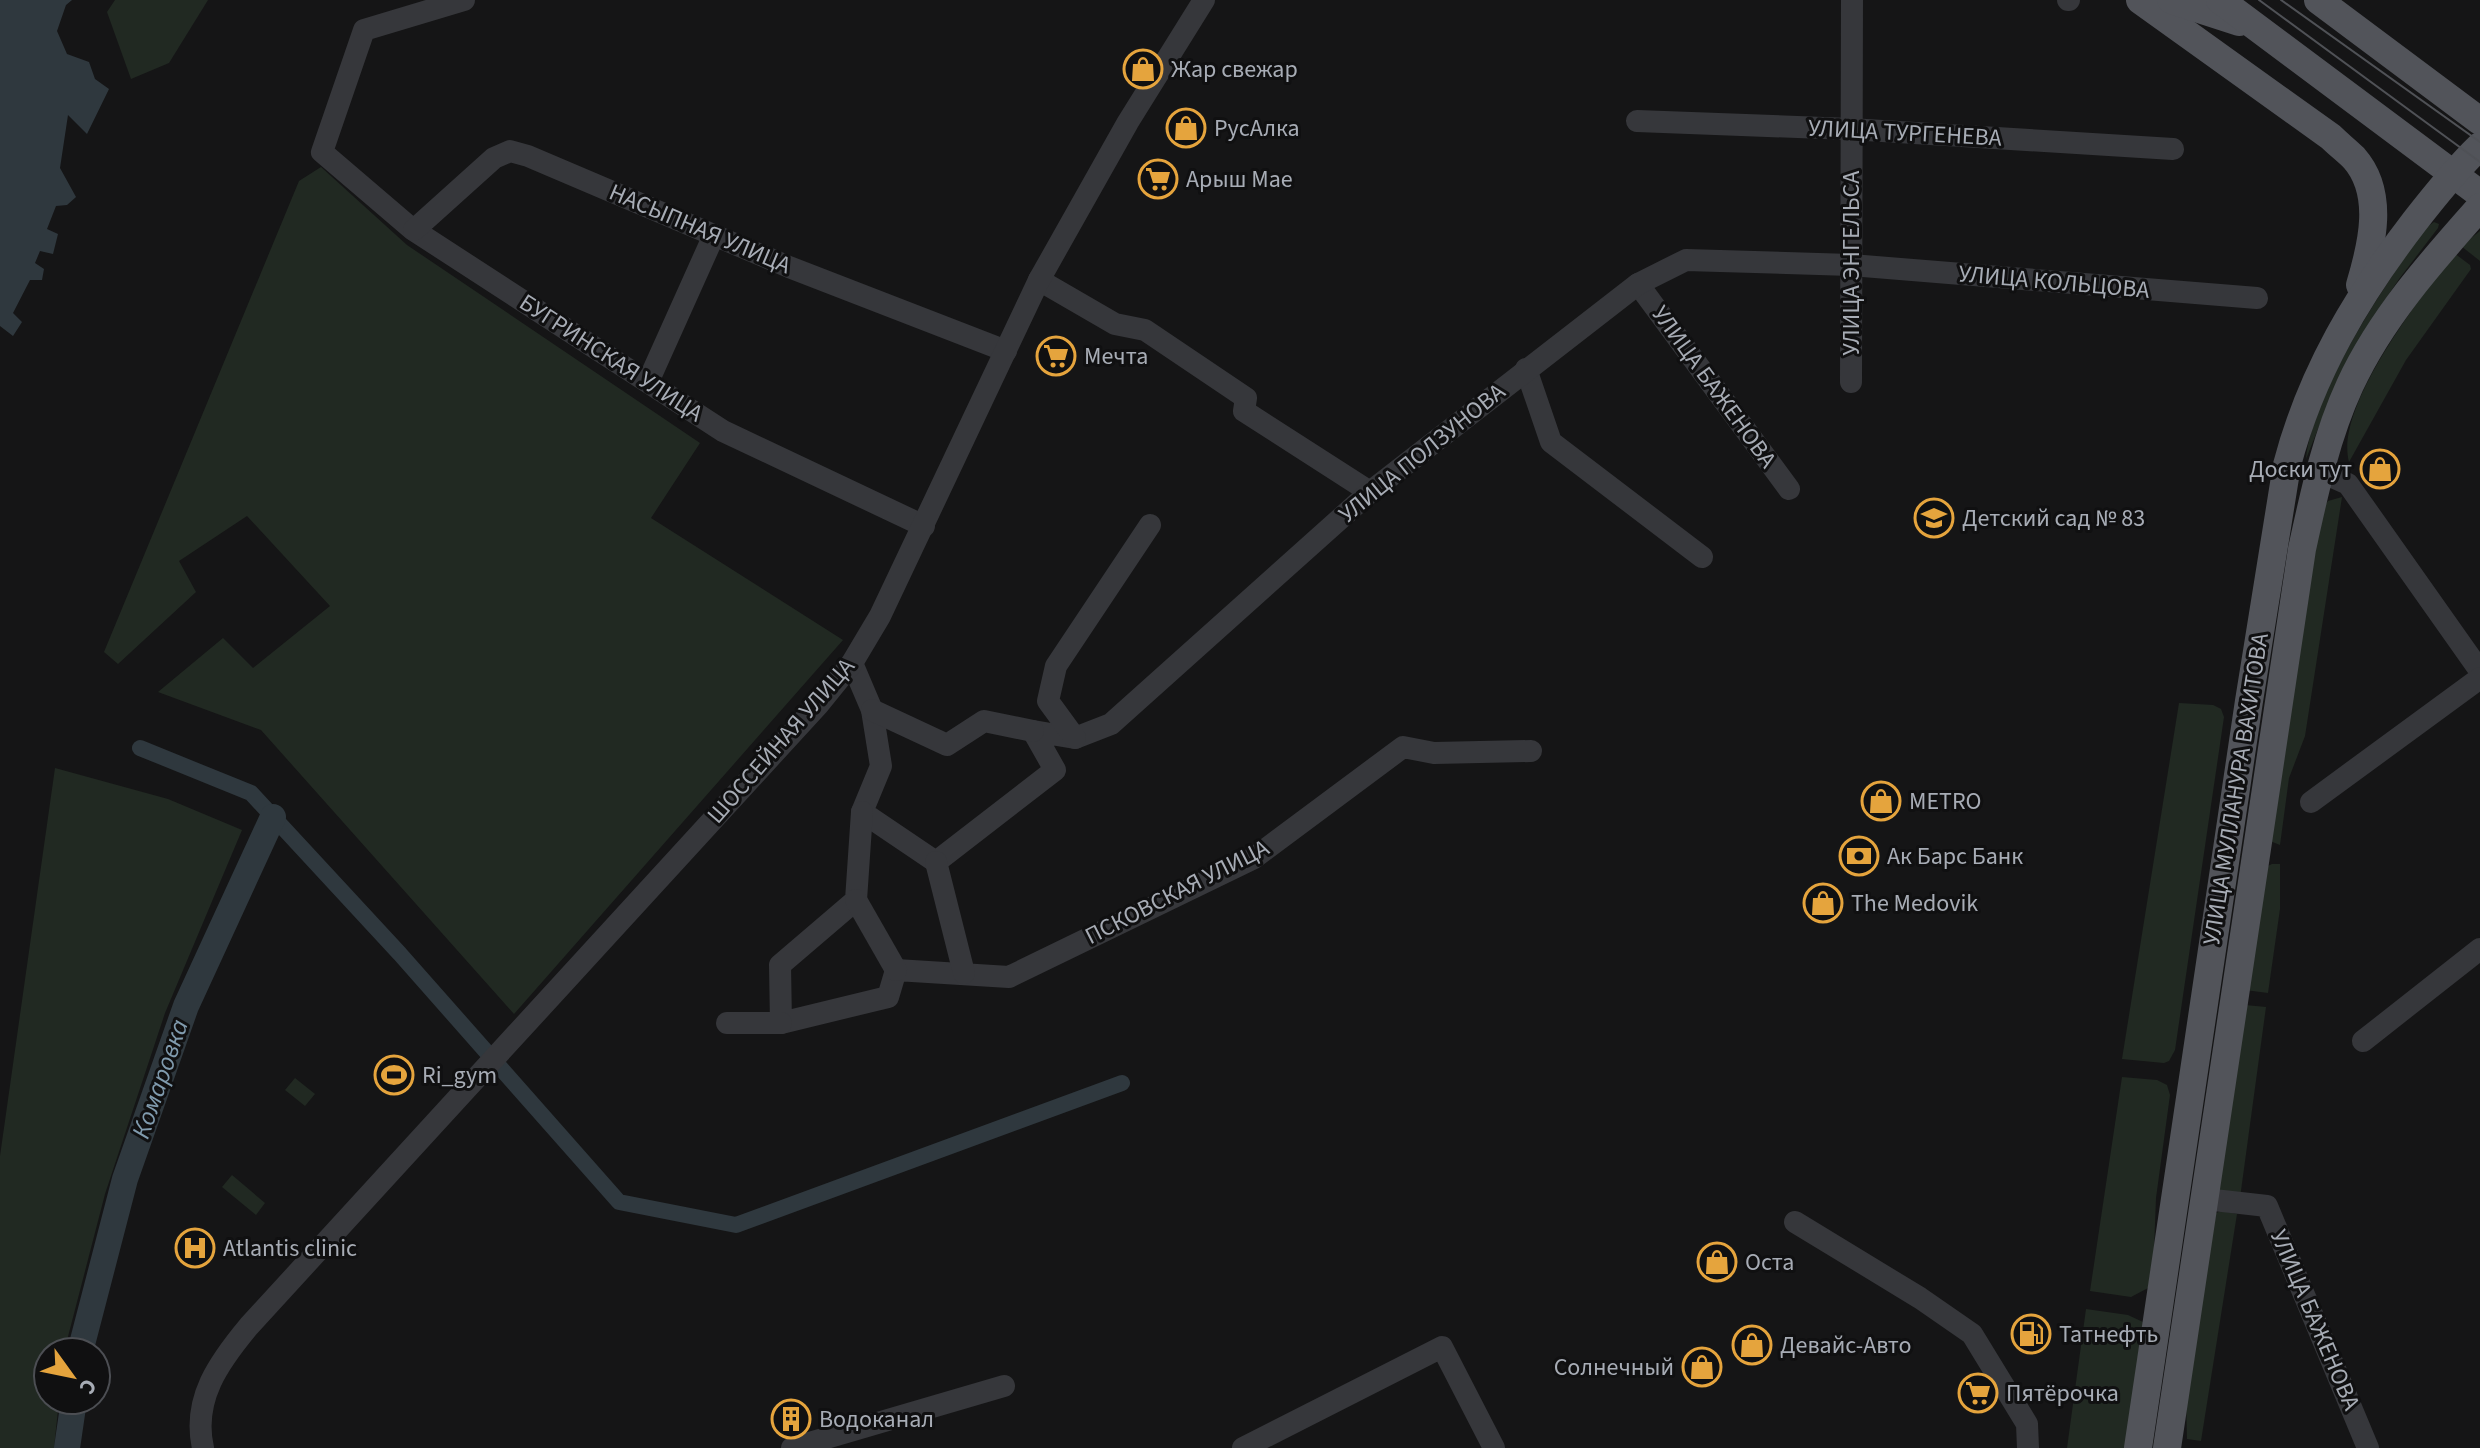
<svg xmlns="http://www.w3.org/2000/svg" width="2480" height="1448" font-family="'Source Sans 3',sans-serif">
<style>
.green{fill:#212922}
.water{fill:#2f383e}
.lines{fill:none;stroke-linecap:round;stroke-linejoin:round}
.canal{stroke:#2f383e;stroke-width:16}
.river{stroke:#2f383e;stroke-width:26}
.minor{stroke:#36373b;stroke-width:22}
.major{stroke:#52545a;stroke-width:28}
.tram{stroke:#4f5156;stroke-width:2}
.labels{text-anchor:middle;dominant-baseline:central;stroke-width:6;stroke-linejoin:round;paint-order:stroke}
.poi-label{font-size:24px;fill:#a7acb5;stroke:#101011;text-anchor:start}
.street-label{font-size:24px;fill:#a7acb5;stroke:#101011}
.water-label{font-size:26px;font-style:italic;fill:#809bae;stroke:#101011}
</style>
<rect width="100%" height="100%" fill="#151516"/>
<!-- green -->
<g class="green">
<polygon points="115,0 208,0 169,63 131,79 107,12"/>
<polygon points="321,167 407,245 700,443 651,518 843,640 514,1014 261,730 158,692 223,638 253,668 330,606 247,516 179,561 196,592 118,664 104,652 299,181"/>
<path d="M 2434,222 L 2439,224 L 2438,228 L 2399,279 L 2369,324 L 2324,414 L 2306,459 C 2312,400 2370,308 2403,260 C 2412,247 2421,230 2434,222 Z"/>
<polygon points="2480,231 2480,261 2461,246"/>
<path d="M 2454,253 L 2470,265 L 2471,269 L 2406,360 L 2349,462 C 2334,407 2422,296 2454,253 Z"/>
<polygon points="2342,497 2305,736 2289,778 2280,845 2270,841 2304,597 2324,506 2328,501"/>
<polygon points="2179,703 2213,705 2221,709 2224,717 2175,1050 2169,1061 2164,1063 2122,1059"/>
<polygon points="55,768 168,799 242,830 165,1013 105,1194 64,1352 48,1352 48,1400 59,1400 54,1448 0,1448 0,1156"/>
<polygon points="2272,864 2280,864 2280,909 2268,993 2245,990 2266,867"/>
<polygon points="2245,1005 2266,1007 2240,1198 2220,1191 2219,1182"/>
<polygon points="2122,1077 2157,1080 2167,1085 2170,1095 2156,1198 2154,1250 2148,1288 2131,1297 2090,1291"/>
<polygon points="295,1078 315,1094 305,1106 285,1090"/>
<polygon points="232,1175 265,1203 256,1215 222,1187"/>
<polygon points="2221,1211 2237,1214 2201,1441 2187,1439 2186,1397 2216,1213"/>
<polygon points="2086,1309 2128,1315 2143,1322 2125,1448 2067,1448"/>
</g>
<!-- water -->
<polygon class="water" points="0,0 72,0 66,5 57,31 67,54 89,62 95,79 109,89 87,134 68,115 60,168 76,197 67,205 56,206 47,229 58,234 53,254 40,251 35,263 44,269 42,280 30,280 13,313 22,322 13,336 0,326"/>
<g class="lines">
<!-- canal -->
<polyline class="canal" points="140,748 251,793 400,954 619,1202 736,1225 1122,1083"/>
<!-- river -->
<g class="river">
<polyline points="80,1352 125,1179 186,1006 273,817"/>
<polyline points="67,1448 74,1400"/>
</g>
<!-- minor -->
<g class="minor">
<polyline points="464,0 364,30 322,152 412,229 723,431 924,526"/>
<polyline points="2068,0 2069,0"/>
<polyline points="1637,121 1850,129 2173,149"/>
<polyline points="414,230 494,158 510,151 528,156 789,267 1006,351"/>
<polyline points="1039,280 1115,324 1145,330 1246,398 1244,411 1370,492"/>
<polyline points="1638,284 1789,489"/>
<polyline points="1526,369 1551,442 1702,557"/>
<polyline points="648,382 714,235"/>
<polyline points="1851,382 1852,0"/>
<polyline points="2319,471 2348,484 2480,671"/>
<polyline points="852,663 872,710 881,766 862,812 936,862 1055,770 1033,731 1075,738 1111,724 1370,492 1638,284 1686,260 1851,265 2257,298"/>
<polyline points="872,710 947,745 984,721 1033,731"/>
<polyline points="1075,738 1048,701 1056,666 1150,525"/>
<polyline points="2311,802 2480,678"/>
<polyline points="862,812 856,900 780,965 781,1023 888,997 896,970 1009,977 1254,858 1403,747 1434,753 1531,751"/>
<polyline points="936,862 964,973"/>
<polyline points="856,900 896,970"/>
<polyline points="727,1023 781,1023"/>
<polyline points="2363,1041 2480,949"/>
<polyline points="2205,1199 2267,1206 2368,1448"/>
<polyline points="1795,1222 1920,1298 1972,1334 2027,1424 2028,1448"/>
<path d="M 203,1448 C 192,1399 219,1362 249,1326 L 818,705 L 852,663 L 880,616 L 1039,280 L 1128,122 L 1204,0"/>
<polyline points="792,1448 1004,1386"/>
<polyline points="1243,1448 1442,1347 1494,1448"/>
</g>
<!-- major -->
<g class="major">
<path d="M 2140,0 L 2331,137 C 2338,144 2347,151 2354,158 C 2385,193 2372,245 2360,285"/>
<polyline points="2171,0 2239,22"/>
<polyline points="2220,0 2480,194"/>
<polyline points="2318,0 2480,121"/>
<path d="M 2138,1448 L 2249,701 L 2287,465 C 2311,373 2358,295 2415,221 C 2436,194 2456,169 2480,146"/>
<path d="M 2167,1448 L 2302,549 C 2314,494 2326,437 2350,385 C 2381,318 2432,261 2480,207"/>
</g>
<!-- tram -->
<g class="tram">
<polyline points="2259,0 2480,162"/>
<polyline points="2281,0 2480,142"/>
</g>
</g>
<!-- icons -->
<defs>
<symbol id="shop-ring" viewBox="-11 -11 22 22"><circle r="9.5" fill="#101011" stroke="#e5a43d" stroke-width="1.5"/><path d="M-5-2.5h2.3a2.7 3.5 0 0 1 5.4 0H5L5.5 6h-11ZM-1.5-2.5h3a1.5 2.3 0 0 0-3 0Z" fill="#e5a43d"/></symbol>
<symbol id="supermarket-ring" viewBox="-11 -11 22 22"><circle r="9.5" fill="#101011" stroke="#e5a43d" stroke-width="1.5"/><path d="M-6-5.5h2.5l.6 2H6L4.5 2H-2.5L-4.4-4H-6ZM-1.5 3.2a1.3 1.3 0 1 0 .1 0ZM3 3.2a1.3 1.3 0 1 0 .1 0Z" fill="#e5a43d"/></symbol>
<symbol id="school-ring" viewBox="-11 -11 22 22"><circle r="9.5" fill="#101011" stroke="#e5a43d" stroke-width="1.5"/><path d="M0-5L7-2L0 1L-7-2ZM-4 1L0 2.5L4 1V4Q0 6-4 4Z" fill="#e5a43d"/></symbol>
<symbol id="bank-ring" viewBox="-11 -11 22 22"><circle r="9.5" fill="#101011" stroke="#e5a43d" stroke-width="1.5"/><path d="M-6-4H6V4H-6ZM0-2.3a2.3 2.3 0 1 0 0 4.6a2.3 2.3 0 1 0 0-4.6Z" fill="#e5a43d"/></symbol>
<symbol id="stadium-ring" viewBox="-11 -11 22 22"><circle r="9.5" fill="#101011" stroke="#e5a43d" stroke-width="1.5"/><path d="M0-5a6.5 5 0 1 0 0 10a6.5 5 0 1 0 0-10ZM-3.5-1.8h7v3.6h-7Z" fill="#e5a43d"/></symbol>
<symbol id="hospital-ring" viewBox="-11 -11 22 22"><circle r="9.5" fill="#101011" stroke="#e5a43d" stroke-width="1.5"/><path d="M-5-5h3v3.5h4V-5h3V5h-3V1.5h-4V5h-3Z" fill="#e5a43d"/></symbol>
<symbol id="fuel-ring" viewBox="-11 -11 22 22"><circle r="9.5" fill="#101011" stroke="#e5a43d" stroke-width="1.5"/><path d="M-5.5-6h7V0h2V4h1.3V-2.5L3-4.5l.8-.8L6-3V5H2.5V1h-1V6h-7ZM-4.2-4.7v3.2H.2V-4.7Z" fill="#e5a43d"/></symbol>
<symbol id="building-ring" viewBox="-11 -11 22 22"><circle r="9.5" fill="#101011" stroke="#e5a43d" stroke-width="1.5"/><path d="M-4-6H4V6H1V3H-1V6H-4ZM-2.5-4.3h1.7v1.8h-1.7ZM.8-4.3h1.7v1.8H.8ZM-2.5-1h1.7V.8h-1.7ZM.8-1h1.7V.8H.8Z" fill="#e5a43d"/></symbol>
</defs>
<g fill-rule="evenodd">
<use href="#shop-ring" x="1121" y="47" width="44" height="44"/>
<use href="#shop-ring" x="1164" y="106" width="44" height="44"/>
<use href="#supermarket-ring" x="1136" y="157" width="44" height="44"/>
<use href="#supermarket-ring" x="1034" y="334" width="44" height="44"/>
<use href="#shop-ring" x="2358" y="447" width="44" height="44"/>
<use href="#school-ring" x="1912" y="496" width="44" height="44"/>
<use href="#shop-ring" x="1859" y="779" width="44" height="44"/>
<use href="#bank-ring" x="1837" y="834" width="44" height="44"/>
<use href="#shop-ring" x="1801" y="881" width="44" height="44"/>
<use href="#stadium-ring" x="372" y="1053" width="44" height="44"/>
<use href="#hospital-ring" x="173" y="1226" width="44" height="44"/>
<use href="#shop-ring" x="1695" y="1240" width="44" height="44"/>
<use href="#fuel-ring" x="2009" y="1312" width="44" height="44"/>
<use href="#shop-ring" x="1730" y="1323" width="44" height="44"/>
<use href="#shop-ring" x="1680" y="1345" width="44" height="44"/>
<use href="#supermarket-ring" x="1956" y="1371" width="44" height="44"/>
<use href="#building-ring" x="769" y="1397" width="44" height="44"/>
</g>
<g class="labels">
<!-- poi labels -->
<g class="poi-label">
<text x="1171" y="69">Жар свежар</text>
<text x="1214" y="128">РусАлка</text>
<text x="1186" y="179">Арыш Мае</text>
<text x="1084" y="356">Мечта</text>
<text x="2352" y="469" text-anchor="end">Доски тут</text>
<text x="1962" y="518">Детский сад № 83</text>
<text x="1909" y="801">METRO</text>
<text x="1887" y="856">Ак Барс Банк</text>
<text x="1851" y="903">The Medovik</text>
<text x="422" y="1075">Ri_gym</text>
<text x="223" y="1248">Atlantis clinic</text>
<text x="1745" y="1262">Оста</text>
<text x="2059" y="1334">Татнефть</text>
<text x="1780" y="1345">Девайс-Авто</text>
<text x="1674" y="1367" text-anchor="end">Солнечный</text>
<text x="2006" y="1393">Пятёрочка</text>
<text x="819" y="1419">Водоканал</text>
</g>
<!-- street labels -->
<g class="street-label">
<text transform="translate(1905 133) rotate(3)">УЛИЦА ТУРГЕНЕВА</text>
<text transform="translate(700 229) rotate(23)">НАСЫПНАЯ УЛИЦА</text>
<text transform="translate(1851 263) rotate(-90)">УЛИЦА ЭНГЕЛЬСА</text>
<text transform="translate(2054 282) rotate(5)">УЛИЦА КОЛЬЦОВА</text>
<text transform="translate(611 358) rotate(33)">БУГРИНСКАЯ УЛИЦА</text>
<text transform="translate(1714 387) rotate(54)">УЛИЦА БАЖЕНОВА</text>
<text transform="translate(1422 453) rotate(-39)">УЛИЦА ПОЛЗУНОВА</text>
<text transform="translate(781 741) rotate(-49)">ШОССЕЙНАЯ УЛИЦА</text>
<text transform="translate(2236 789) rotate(-81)">УЛИЦА МУЛЛАНУРА ВАХИТОВА</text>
<text transform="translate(1177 892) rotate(-27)">ПСКОВСКАЯ УЛИЦА</text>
<text transform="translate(2315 1320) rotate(67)">УЛИЦА БАЖЕНОВА</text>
</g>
<!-- water labels -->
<g class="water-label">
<text transform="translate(160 1079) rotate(-71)">Комаровка</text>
</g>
</g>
<!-- north arrow -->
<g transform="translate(72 1376) rotate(123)"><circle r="38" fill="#101011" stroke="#4c4e53" stroke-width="2"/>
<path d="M0-6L14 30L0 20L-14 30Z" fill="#e5a43d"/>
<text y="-12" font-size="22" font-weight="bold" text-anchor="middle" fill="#a7acb5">С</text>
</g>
</svg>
